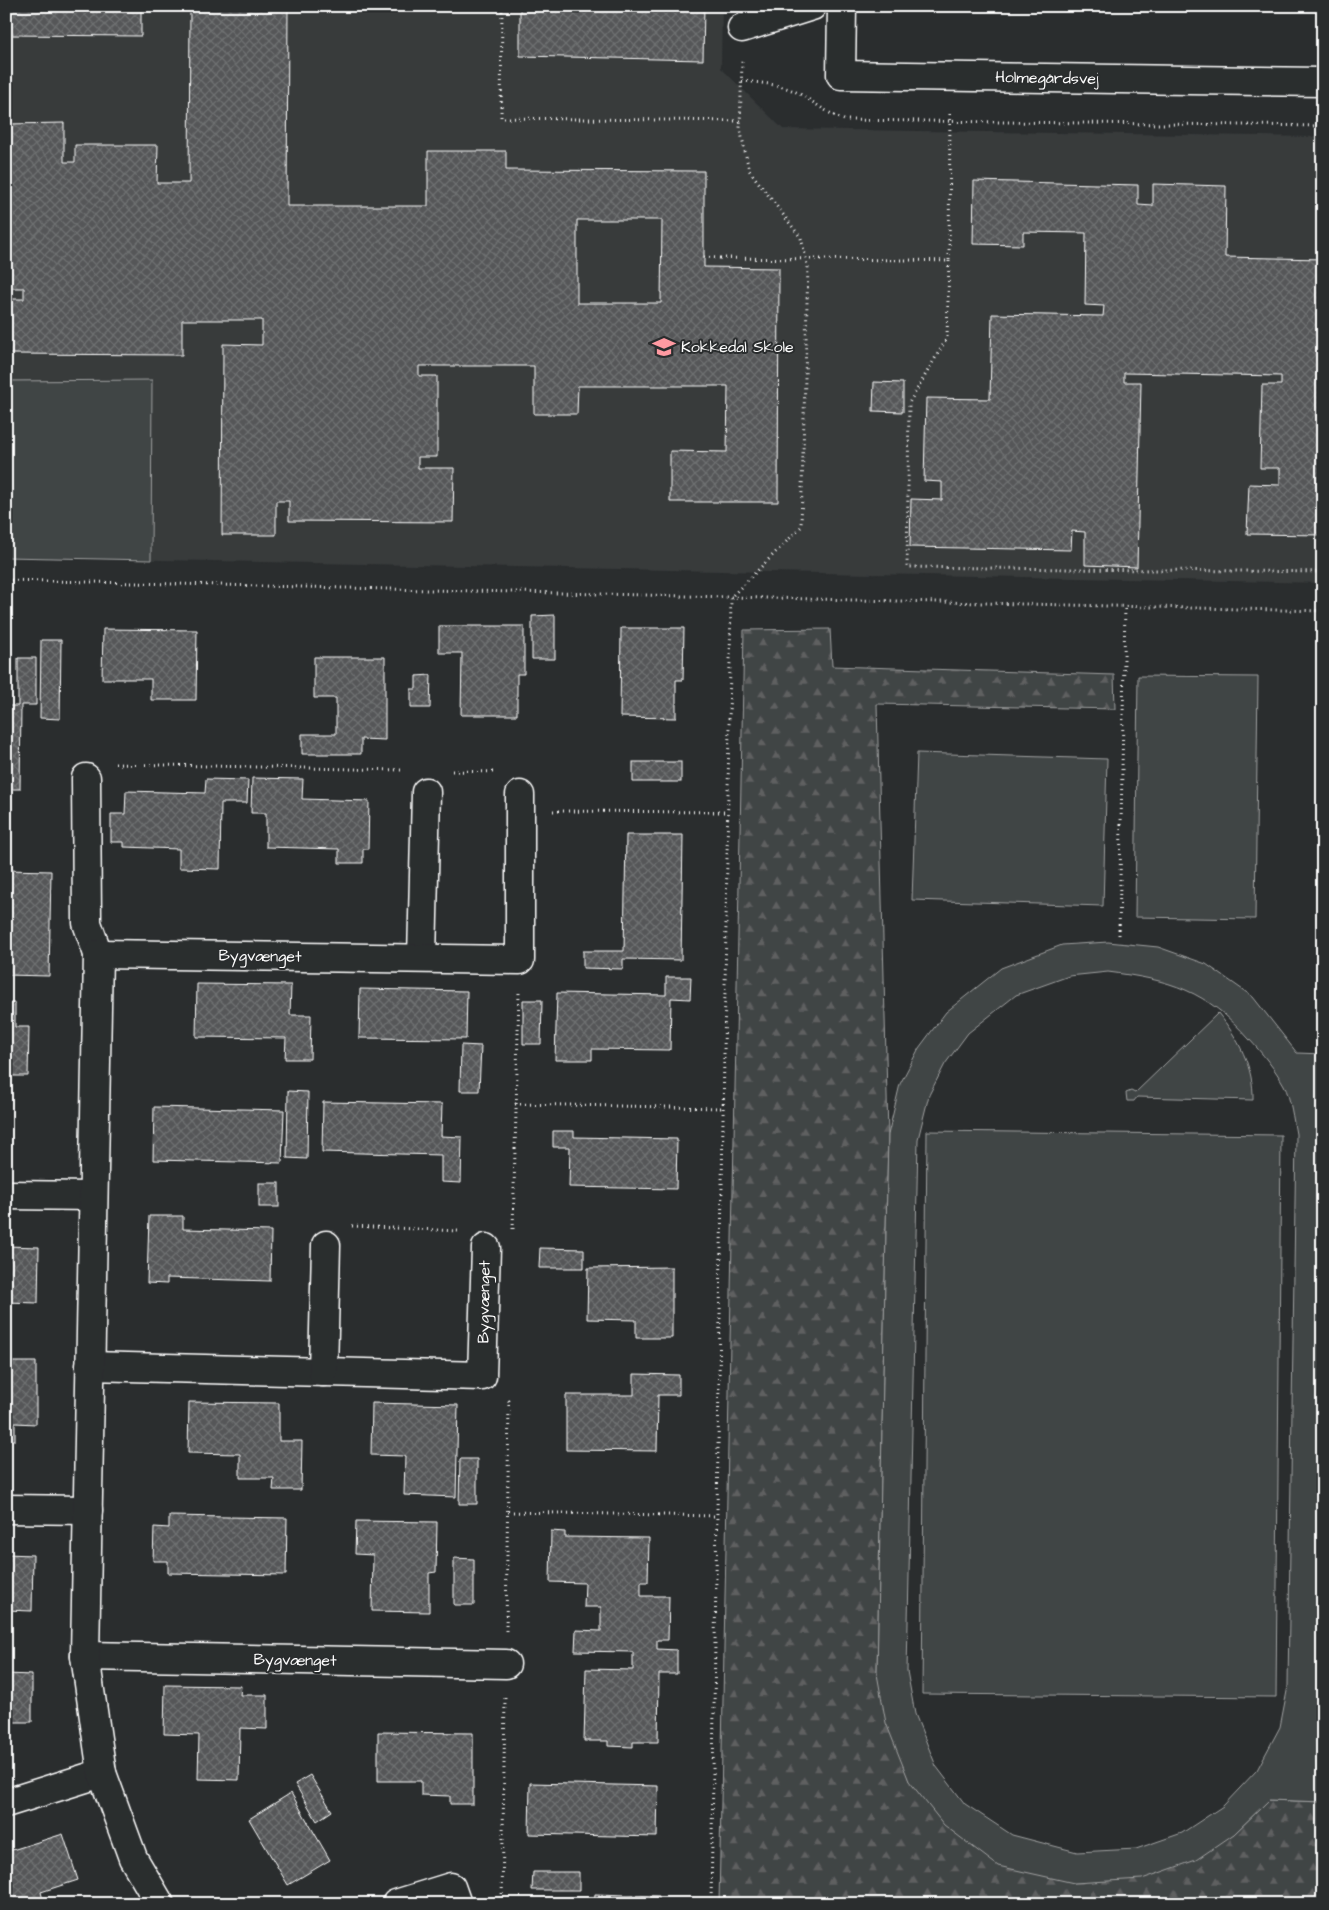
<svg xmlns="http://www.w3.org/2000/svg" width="1329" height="1910" font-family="'Architects Daughter',sans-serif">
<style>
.built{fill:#373a3b}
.forest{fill:url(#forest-firs);stroke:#a0a2a2}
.park{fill:#414445;stroke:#a0a2a2;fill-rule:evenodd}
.building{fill:url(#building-cross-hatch);stroke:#fff;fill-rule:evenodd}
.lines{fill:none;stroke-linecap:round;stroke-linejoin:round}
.minor-casing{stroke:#fff;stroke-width:31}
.path{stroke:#fff;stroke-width:3;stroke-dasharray:1 4;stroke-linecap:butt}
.minor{stroke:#2a2d2e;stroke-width:28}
.path-bridge{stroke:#fff;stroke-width:3;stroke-dasharray:1 4;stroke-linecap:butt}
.labels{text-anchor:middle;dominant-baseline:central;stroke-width:4;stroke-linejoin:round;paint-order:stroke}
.street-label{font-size:16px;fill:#fff;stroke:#2a2d2e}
.poi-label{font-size:16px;fill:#fff;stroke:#2a2d2e;text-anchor:start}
</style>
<defs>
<pattern id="forest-firs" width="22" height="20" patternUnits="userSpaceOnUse" patternTransform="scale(1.25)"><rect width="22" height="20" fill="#414445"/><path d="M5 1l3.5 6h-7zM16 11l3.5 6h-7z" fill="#5e6061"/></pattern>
<pattern id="building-cross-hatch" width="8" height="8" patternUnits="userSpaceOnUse" patternTransform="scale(1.25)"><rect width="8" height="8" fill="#555758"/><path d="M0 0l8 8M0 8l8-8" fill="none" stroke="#6e7071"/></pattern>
</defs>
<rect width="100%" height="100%" fill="#2a2d2e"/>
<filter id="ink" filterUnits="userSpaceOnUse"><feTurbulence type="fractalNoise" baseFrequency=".02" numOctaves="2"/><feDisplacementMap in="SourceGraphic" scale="10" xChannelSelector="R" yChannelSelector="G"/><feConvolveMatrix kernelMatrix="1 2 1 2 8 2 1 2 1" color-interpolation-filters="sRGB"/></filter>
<g filter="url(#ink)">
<!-- built -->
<polygon class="built" points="6,6 722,6 721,68 783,129 1323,137 1323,583 6,557"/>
<!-- forest -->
<polygon class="forest" points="830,629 832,666 1114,675 1115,709 877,704 888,1135 877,1674 909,1781 1074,1883 1234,1834 1269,1800 1323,1802 1323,1904 719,1904 744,630"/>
<!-- park -->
<g class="park">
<polygon points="152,380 151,560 6,557 6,381"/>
<polygon points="1138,676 1258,677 1255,919 1135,917"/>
<polygon points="917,753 1107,759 1103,906 912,900"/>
<path d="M 1108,942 L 1158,947 L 1206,964 L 1253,997 L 1297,1053 L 1323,1054 L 1323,1802 L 1269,1800 L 1234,1834 L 1196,1860 L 1142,1879 L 1074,1883 L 998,1866 L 944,1825 L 909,1781 L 886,1723 L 877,1674 L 888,1135 L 900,1084 L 919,1048 L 946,1012 L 1001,968 L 1062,945 ZM 1108,972 C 1171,980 1206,990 1249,1039 C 1262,1053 1275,1069 1284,1085 C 1291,1099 1293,1119 1296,1134 L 1288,1686 L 1280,1727 L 1257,1770 L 1223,1806 L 1182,1833 L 1136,1849 L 1077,1852 L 1012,1835 L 965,1804 L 936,1766 L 915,1714 L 907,1671 L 918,1139 L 929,1095 L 945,1064 L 968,1033 L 1016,995 L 1069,976 Z"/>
<path d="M 1218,1013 C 1238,1038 1254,1067 1253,1100 L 1137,1097 L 1134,1101 L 1127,1101 L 1126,1093 L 1131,1091 L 1135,1093 Z"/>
<polygon points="927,1131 1281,1135 1276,1697 922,1694"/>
</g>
<!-- building -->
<g class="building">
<polygon points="6,6 141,6 141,36 6,35"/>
<path d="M 190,6 L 288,6 L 287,206 L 428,206 L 428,151 L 506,151 L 506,170 L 704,171 L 704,267 L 779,268 L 778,502 L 670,502 L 670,451 L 727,452 L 728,386 L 578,386 L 577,414 L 534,414 L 534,366 L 419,366 L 419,376 L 437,376 L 437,457 L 418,457 L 418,468 L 454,468 L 453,522 L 289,521 L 289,501 L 276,501 L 276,535 L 222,535 L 223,344 L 262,345 L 262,320 L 182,320 L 182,355 L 6,354 L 6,299 L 24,299 L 24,288 L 7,288 L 8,124 L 64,123 L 64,162 L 75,162 L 75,145 L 158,145 L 157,183 L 189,183 ZM 577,220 L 662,220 L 661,303 L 577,303 Z"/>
<polygon points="520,6 704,6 703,60 520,56"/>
<polygon points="974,181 1138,185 1138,205 1153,206 1153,184 1226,186 1225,257 1323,259 1323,535 1247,534 1249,484 1280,485 1280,468 1260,468 1262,385 1281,385 1281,376 1124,373 1124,382 1141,382 1137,567 1085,565 1085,532 1072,531 1071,550 910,547 911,499 942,500 942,482 924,481 926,398 990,399 992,314 1103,316 1104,306 1085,305 1086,233 1023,232 1023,245 973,244"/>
<polygon points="874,382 903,383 903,412 873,411"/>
<polygon points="555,615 555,659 532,659 532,616"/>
<polygon points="439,626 524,626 524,674 517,674 517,715 461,715 462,653 439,653"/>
<polygon points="621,628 684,628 683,680 676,680 676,718 620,717"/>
<polygon points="103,629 197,630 196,700 151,700 151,679 102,679"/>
<polygon points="41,640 61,640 60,719 40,718"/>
<polygon points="314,657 385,657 385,740 361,739 361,754 302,754 302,734 336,734 336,698 314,698"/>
<polygon points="18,658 36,658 36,705 21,705 20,789 6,789 6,706 18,706"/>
<polygon points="431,675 430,708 411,708 411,689 416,689 416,676"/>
<rect x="633" y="762" width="48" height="20"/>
<polygon points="252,778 303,779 302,799 369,801 368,849 363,849 363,863 339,863 339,849 266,847 266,813 251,813"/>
<polygon points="206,779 248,780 247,803 221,803 220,869 179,868 179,849 124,847 124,842 111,842 111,814 125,814 126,791 205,793"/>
<polygon points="626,835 683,835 681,960 623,959 623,969 583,968 583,951 624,951"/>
<polygon points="6,870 51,871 49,976 6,975"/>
<polygon points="666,977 691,977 690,999 671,998 670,1050 592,1049 592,1060 555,1060 557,993 666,995"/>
<polygon points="197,984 291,985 290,1015 311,1015 310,1059 285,1059 286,1038 196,1037"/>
<polygon points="360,989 467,991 466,1039 359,1038"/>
<polygon points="523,1000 542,1000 541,1044 523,1044"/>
<polygon points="6,1003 15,1003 15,1027 29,1027 28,1076 6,1076"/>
<polygon points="461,1045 481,1046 479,1091 460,1091"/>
<polygon points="288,1091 308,1092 307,1159 287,1158"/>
<polygon points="323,1102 442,1104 441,1136 462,1137 461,1183 441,1182 441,1155 322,1152"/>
<polygon points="154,1107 284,1110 282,1163 153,1160"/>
<polygon points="553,1131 574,1131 574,1137 677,1139 676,1189 569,1187 570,1147 553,1147"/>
<rect x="259" y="1183" width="20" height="24"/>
<polygon points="149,1216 183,1216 183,1229 271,1231 270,1281 167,1278 167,1284 147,1283"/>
<polygon points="6,1246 39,1247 38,1303 6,1302"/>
<polygon points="540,1248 584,1249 584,1268 539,1268"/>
<polygon points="672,1267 672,1338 636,1338 636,1320 587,1319 588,1268"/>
<polygon points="6,1362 36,1362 36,1424 15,1423 15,1440 6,1440"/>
<polygon points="634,1374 679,1375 679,1395 658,1395 657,1451 566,1450 566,1395 634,1395"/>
<polygon points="189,1402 279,1403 279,1441 302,1441 301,1490 273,1490 274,1478 240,1478 240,1454 188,1453"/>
<polygon points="372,1403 458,1405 456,1497 404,1495 405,1456 371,1455"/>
<polygon points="460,1459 477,1459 477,1504 459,1504"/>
<polygon points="169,1516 287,1518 286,1575 168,1573 168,1561 153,1561 154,1527 169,1528"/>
<polygon points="356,1521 437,1522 436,1572 429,1573 429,1612 372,1611 373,1555 355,1554"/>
<polygon points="551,1531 565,1532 565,1537 649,1538 648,1582 641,1582 641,1596 669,1596 668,1640 657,1640 657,1649 677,1650 677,1674 659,1674 658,1742 633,1742 633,1747 608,1746 608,1741 584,1741 586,1669 633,1670 633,1652 575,1651 576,1630 601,1631 601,1607 584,1607 585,1583 550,1582"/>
<polygon points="6,1554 33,1555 32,1611 6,1610"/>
<polygon points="454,1558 474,1559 474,1605 454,1605"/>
<polygon points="6,1674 32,1675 32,1722 6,1722"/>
<polygon points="165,1685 241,1686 240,1695 267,1695 267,1729 240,1728 239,1780 198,1779 199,1735 164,1734"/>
<polygon points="378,1732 473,1733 473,1804 450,1804 450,1796 421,1795 421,1781 378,1781"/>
<polygon points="310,1775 332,1811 317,1821 295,1784"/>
<polygon points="530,1783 658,1786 657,1837 529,1834"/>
<polygon points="291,1793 330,1860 288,1885 249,1819"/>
<polygon points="63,1834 78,1880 41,1892 44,1904 6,1904 6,1852"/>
<polygon points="533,1872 579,1872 579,1890 532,1890"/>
<polygon points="595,1894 659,1896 659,1904 594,1904"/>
</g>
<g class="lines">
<defs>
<g id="minor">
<polyline points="842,6 841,75 1323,82"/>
<polyline points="742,28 812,6"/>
<polyline points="86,778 87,923 98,954"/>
<polyline points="422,958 426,792"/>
<polyline points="6,1195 93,1196"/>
<polyline points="90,1366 482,1376 486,1248"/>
<polyline points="323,1372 326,1245"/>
<polyline points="6,1509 88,1510"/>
<polyline points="85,1656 506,1664"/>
<polyline points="6,1803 102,1773"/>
<polyline points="160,1904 133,1858 102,1773 85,1656 98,954 520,960 520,795"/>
<polyline points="396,1904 451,1887 457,1904"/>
</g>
</defs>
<!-- minor casing -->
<use href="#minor" class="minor-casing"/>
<!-- path -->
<g class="path">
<polyline points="502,6 501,118 740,121"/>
<path d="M 742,81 C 762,83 782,84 800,94 C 815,103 827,113 844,120 L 1323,126"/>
<polyline points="704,257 720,258"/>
<polyline points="910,260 949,261 950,110"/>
<polyline points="949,261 947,338 909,403 907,567 1323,572"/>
<polyline points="6,580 1323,611"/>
<polyline points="115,764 401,770"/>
<polyline points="452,771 496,772"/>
<polyline points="553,811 727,812"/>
<polyline points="1119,935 1125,606"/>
<polyline points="515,1104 722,1108"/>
<polyline points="352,1226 458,1231"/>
<polyline points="513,1229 519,993"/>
<polyline points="508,1512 717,1516"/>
<polyline points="506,1631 509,1401 507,1399"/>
<polyline points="502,1904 505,1697"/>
<polyline points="711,1904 731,597 801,527 808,266 801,238 749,170 740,128 742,61"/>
</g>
<!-- minor -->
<use href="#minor" class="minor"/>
<!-- path-bridge -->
<polyline class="path-bridge" points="720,258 910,260"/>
</g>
</g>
<!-- icons -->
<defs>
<symbol id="school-bare" viewBox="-9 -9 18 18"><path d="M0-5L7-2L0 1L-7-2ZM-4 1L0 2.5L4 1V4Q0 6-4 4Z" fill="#ff9aa2" stroke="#2a2d2e" stroke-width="2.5" paint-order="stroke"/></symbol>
</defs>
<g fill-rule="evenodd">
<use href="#school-bare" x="648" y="331" width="32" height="32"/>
</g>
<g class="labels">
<!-- street labels -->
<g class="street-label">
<text transform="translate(1047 78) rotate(1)">Holmegårdsvej</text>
<text transform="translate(260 956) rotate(1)">Bygvænget</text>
<text transform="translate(484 1302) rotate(-89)">Bygvænget</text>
<text transform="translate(295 1660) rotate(1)">Bygvænget</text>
</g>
<!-- poi labels -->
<g class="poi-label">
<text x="681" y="347">Kokkedal Skole</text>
</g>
</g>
<!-- margin -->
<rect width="1329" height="1910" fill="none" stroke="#2a2d2e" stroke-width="25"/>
<rect x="12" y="12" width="1304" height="1885" fill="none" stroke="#fff" stroke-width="2" filter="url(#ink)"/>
</svg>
